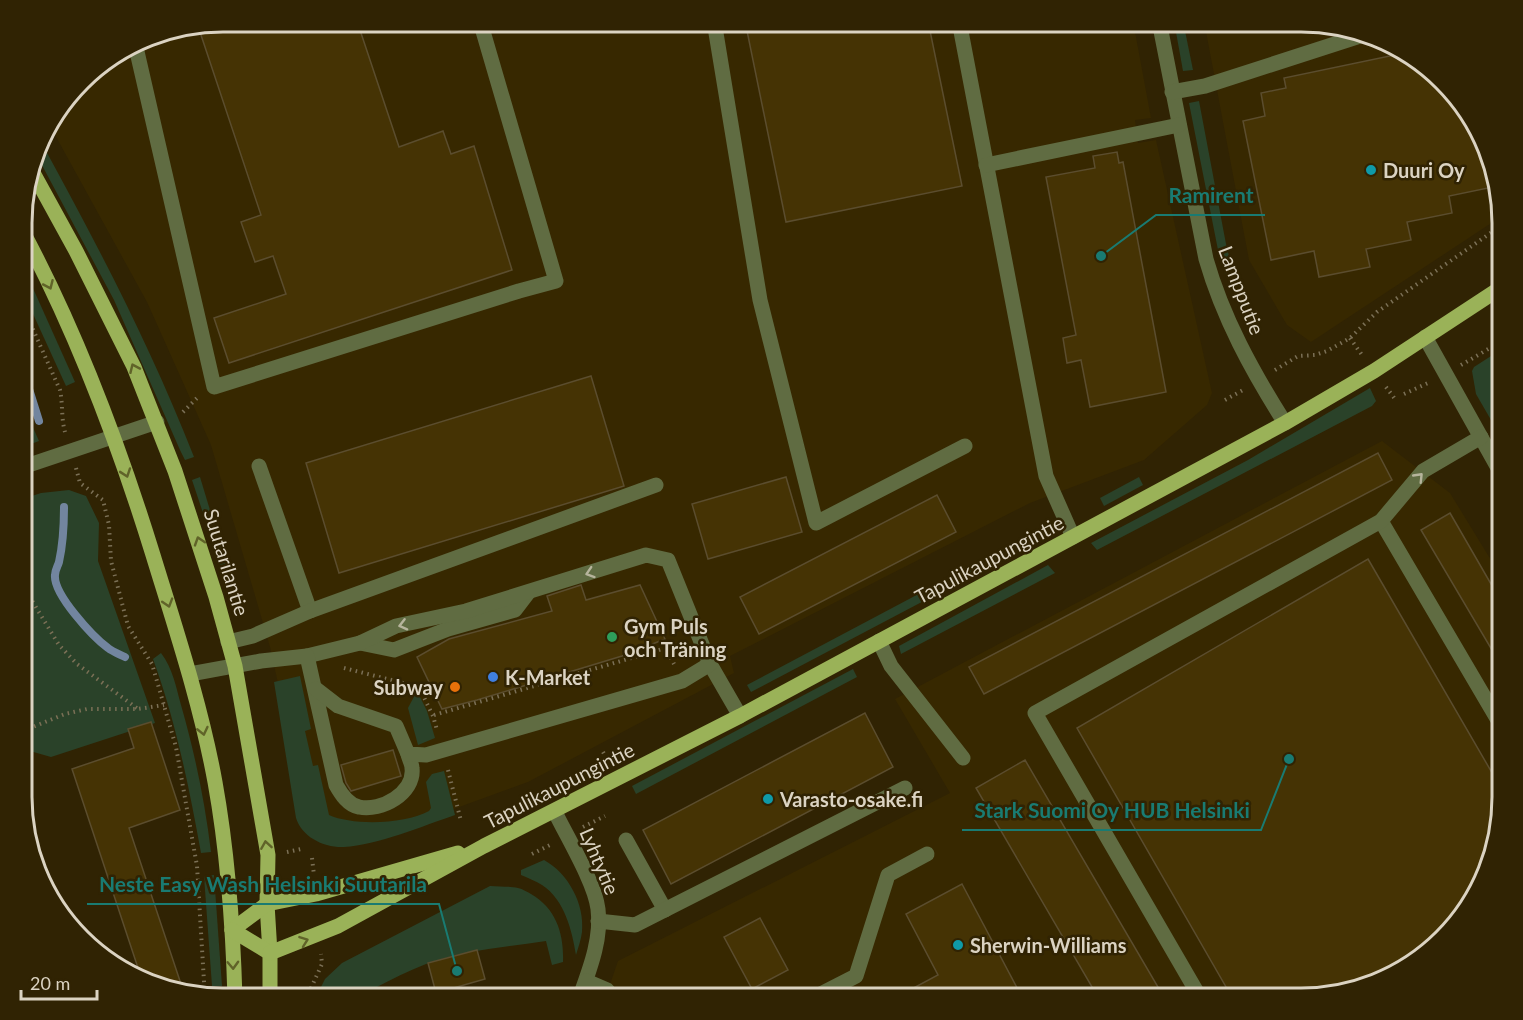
<svg xmlns="http://www.w3.org/2000/svg" width="1523" height="1020" font-family="Lato,sans-serif">
<style>
.built{fill:#372800}
.green{fill:#2a4229}
.lines{fill:none;stroke-linecap:round;stroke-linejoin:round}
.stream{stroke:#72859f;stroke-width:8}
.building{fill:#453304;stroke:#5b4d2e;stroke-width:1.5}
.path{stroke:#7b7056;stroke-width:4;stroke-dasharray:1.5 4.5;stroke-linecap:butt}
.minor{stroke:#606c42;stroke-width:15}
.major{stroke:#9ab258;stroke-width:15}
.oneway{stroke:#606329}
.oneway2{stroke:#b6b49c}
.culture-dot{fill:#0f9aa8;stroke:#302303;stroke-width:2}
.leisure-dot{fill:#2e9e5b;stroke:#302303;stroke-width:2}
.shop-dot{fill:#3f7fe0;stroke:#302303;stroke-width:2}
.food-dot{fill:#e8710a;stroke:#302303;stroke-width:2}
.labels{text-anchor:middle;dominant-baseline:central;stroke-width:5;stroke-linejoin:round;paint-order:stroke}
.poi-label{font-size:20px;font-weight:bold;fill:#dbd3c2;stroke:#302303;text-anchor:start}
.street-label{font-size:20px;fill:#dbd3c2;stroke:#302303}
.rim{fill:none;stroke:#dbd3c2;stroke-width:3}
.leader{fill:none;stroke:#197b72;stroke-width:2}
.callout-dot{fill:#197b72;stroke:#302303;stroke-width:2}
.callout-label{font-size:21px;text-anchor:middle;font-weight:bold;fill:#197b72;stroke:#302303;stroke-width:5;stroke-linejoin:round;paint-order:stroke}
</style>
<rect width="100%" height="100%" fill="#302303"/>
<!-- built -->
<g class="built">
<polygon points="223,21 1133,21 1151,118 1135,120 1138,143 1156,140 1212,393 1207,405 1144,460 1030,503 730,656 734,673 528,782 429,818 335,832 298,774 270,647 211,445 147,302 49,124 90,71 146,36"/>
<polygon points="1204,21 1313,21 1365,32 1423,63 1481,133 1502,216 1311,342 1287,325 1249,260"/>
<polygon points="1382,441 1450,493 1502,578 1502,810 1491,862 1460,920 1390,978 1300,999 605,999 618,961 950,793 895,699"/>
</g>
<!-- green -->
<g class="green">
<polygon points="1174,21 1183,21 1193,70 1183,71"/>
<polygon points="1199,101 1226,244 1233,272 1225,274 1218,250 1189,103"/>
<path d="M 40,140 C 97,244 151,347 194,457 L 185,460 L 180,450 L 114,300 L 36,154 Z"/>
<polygon points="23,266 75,382 66,386 23,292"/>
<polygon points="1502,349 1502,439 1476,394 1472,371 1474,367"/>
<polygon points="1370,388 1376,401 1372,406 1097,550 1091,543 1248,460"/>
<polygon points="23,405 39,441 23,447"/>
<polygon points="200,477 235,593 230,594 192,480"/>
<polygon points="1139,477 1143,485 1104,506 1100,498"/>
<polygon points="69,490 86,496 99,523 98,561 155,723 51,757 23,749 23,499 41,493"/>
<polygon points="1028,536 1032,544 751,692 747,685"/>
<polygon points="1048,565 1055,573 901,654 899,646"/>
<path d="M 161,653 C 173,669 176,687 181,705 C 195,754 205,802 211,852 L 201,853 C 189,787 176,722 153,659 Z"/>
<polygon points="853,669 857,677 636,794 632,786"/>
<path d="M 300,676 L 311,729 L 305,731 L 313,766 L 318,765 L 329,815 C 353,826 406,824 429,811 L 431,808 L 426,782 L 432,774 L 444,771 L 455,815 C 423,826 377,845 344,847 C 324,848 302,837 296,818 L 274,682 Z"/>
<polygon points="417,691 427,711 435,738 418,745 408,708"/>
<polygon points="596,763 600,771 505,821 501,813"/>
<path d="M 544,860 C 568,873 585,904 582,932 C 581,940 578,948 576,955 C 572,931 565,900 542,885 C 536,881 528,878 521,875 L 521,870 Z"/>
<polygon points="214,875 222,986 212,986 204,876"/>
<path d="M 490,886 C 499,887 510,886 518,888 C 523,889 527,892 531,894 C 557,909 564,935 563,962 L 552,965 L 546,941 C 506,947 464,950 426,964 C 408,971 392,979 375,988 L 371,999 L 315,999 L 325,979 L 342,963 Z"/>
</g>
<g class="lines">
<!-- stream -->
<g class="stream">
<polyline points="23,370 39,421"/>
<path d="M 64,507 C 64,525 63,544 59,562 C 58,566 55,570 55,575 C 53,594 93,637 108,648 C 113,652 119,654 125,657"/>
</g>
</g>
<!-- building -->
<g class="building">
<polygon points="223,21 357,21 399,147 443,131 451,154 474,146 512,270 229,363 214,318 286,294 273,256 255,262 241,222 261,215 198,26"/>
<polygon points="745,21 928,21 962,186 786,222"/>
<polygon points="1404,53 1423,63 1481,133 1493,187 1449,196 1452,213 1407,222 1411,240 1366,249 1370,267 1319,277 1314,251 1271,260 1243,121 1265,116 1261,93 1286,88 1284,78"/>
<polygon points="1117,152 1119,163 1123,162 1166,392 1090,407 1081,360 1067,363 1063,338 1076,335 1046,177 1095,168 1093,156"/>
<polygon points="591,376 624,486 339,573 306,463"/>
<polygon points="1378,453 1392,480 984,694 969,667"/>
<polygon points="786,477 802,532 708,559 692,504"/>
<polygon points="937,495 956,532 759,634 740,597"/>
<polygon points="1450,513 1502,603 1502,667 1421,530"/>
<polygon points="1368,559 1502,790 1502,810 1491,862 1460,920 1390,978 1300,999 1233,999 1077,728"/>
<polygon points="581,585 586,600 640,585 665,639 622,656 477,700 442,709 417,657 449,639 552,611 547,596"/>
<polygon points="865,713 893,767 671,884 643,830"/>
<polygon points="151,722 180,810 129,828 184,993 158,988 142,980 72,769 134,748 128,729"/>
<polygon points="393,750 401,776 351,791 346,783 341,765"/>
<polygon points="1025,760 1165,999 1099,999 976,788"/>
<polygon points="962,884 1023,999 893,999 938,975 906,914"/>
<polygon points="760,918 788,970 752,989 724,937"/>
<polygon points="477,950 485,979 436,993 428,963"/>
</g>
<g class="lines">
<!-- path -->
<g class="path">
<path d="M 23,307 L 60,390 C 63,404 61,418 65,432"/>
<polyline points="1350,338 1362,355"/>
<polyline points="1461,365 1502,341"/>
<polyline points="1275,370 1298,356 1315,355 1327,351 1350,338 1377,312 1502,225"/>
<polyline points="1386,387 1395,399"/>
<polyline points="1404,394 1428,383"/>
<polyline points="1225,400 1243,390"/>
<polyline points="183,412 198,397"/>
<polyline points="76,468 80,483 103,500 109,525 111,561 128,626 152,664 176,747 197,866 205,998"/>
<polyline points="23,586 59,645 77,664 138,709"/>
<polyline points="344,668 419,687 433,716 437,730"/>
<polyline points="434,715 666,648 674,664"/>
<polyline points="23,731 65,714 87,709 138,709 164,705"/>
<polyline points="603,752 609,762"/>
<polyline points="448,770 461,821"/>
<polyline points="583,827 605,816"/>
<polyline points="287,852 301,849"/>
<polyline points="532,854 550,845"/>
<polyline points="312,858 314,875"/>
<polyline points="306,999 322,964 321,954"/>
</g>
<!-- minor -->
<g class="minor">
<polyline points="714,21 760,300 816,523 965,446"/>
<polyline points="959,21 1046,476 1073,537"/>
<path d="M 1159,21 L 1206,259 C 1223,318 1252,371 1285,423"/>
<polyline points="135,43 214,387 519,291 556,281 480,21"/>
<polyline points="1172,92 1205,86 1366,34 1366,32"/>
<polyline points="986,165 1179,125"/>
<polyline points="1425,337 1502,475"/>
<polyline points="259,466 310,611"/>
<polyline points="23,467 157,422"/>
<polyline points="1381,521 1502,727"/>
<polyline points="879,641 891,666 963,758"/>
<polyline points="228,642 253,636 310,611 656,485"/>
<polyline points="360,643 394,650 448,629 515,610 528,593"/>
<polyline points="307,656 360,643 396,626 466,611 646,555 668,560 710,664 740,716"/>
<path d="M 190,674 L 261,661 L 307,656 L 336,785 C 341,794 348,805 359,807 C 381,812 415,793 412,768 C 412,764 409,759 408,754"/>
<polyline points="316,689 338,706 396,726 408,754 426,755 682,681 710,664"/>
<path d="M 555,812 C 567,837 595,883 598,909 C 602,939 589,971 579,999"/>
<polyline points="626,840 665,910"/>
<polyline points="598,921 635,925 905,788"/>
<polyline points="586,981 607,990 615,999"/>
<polyline points="811,999 856,976 888,875 927,854"/>
<polyline points="1201,999 1035,713 1381,521 1423,471 1481,437"/>
</g>
<!-- major -->
<g class="major">
<polyline points="31,169 76,251 134,367 175,471 216,597 235,666 268,855 267,904 270,953 270,999"/>
<path d="M 23,232 C 78,335 119,445 153,555 C 176,630 201,705 215,782 C 228,854 233,926 235,999"/>
<polyline points="232,930 267,904 316,894 458,853"/>
<polyline points="232,930 270,953"/>
<polyline points="270,953 338,926 484,846 740,716 1285,423 1374,371 1502,287"/>
</g>
</g>
<!-- one-way arrows -->
<defs><path id="oneway-chevron" d="M-2-3.5L2.5 0L-2 3.5" fill="none" stroke-width="1.6" stroke-linecap="round" stroke-linejoin="round" transform="scale(1.5)"/></defs>
<g class="oneway">
<use href="#oneway-chevron" transform="translate(49 285) rotate(66)"/>
<use href="#oneway-chevron" transform="translate(134 368) rotate(-114)"/>
<use href="#oneway-chevron" transform="translate(126 473) rotate(71)"/>
<use href="#oneway-chevron" transform="translate(199 541) rotate(-108)"/>
<use href="#oneway-chevron" transform="translate(168 603) rotate(73)"/>
<use href="#oneway-chevron" transform="translate(203 731) rotate(77)"/>
<use href="#oneway-chevron" transform="translate(266 845) rotate(-99)"/>
<use href="#oneway-chevron" transform="translate(304 941) rotate(-20)"/>
<use href="#oneway-chevron" transform="translate(233 965) rotate(88)"/>
</g>
<g class="oneway2">
<use href="#oneway-chevron" transform="translate(1419 477) rotate(-46)"/>
<use href="#oneway-chevron" transform="translate(590 573) rotate(162)"/>
<use href="#oneway-chevron" transform="translate(403 625) rotate(166)"/>
</g>
<!-- markers -->
<g class="culture-dot">
<circle cx="1371" cy="170" r="6"/>
<circle cx="768" cy="799" r="6"/>
<circle cx="958" cy="945" r="6"/>
</g>
<circle class="leisure-dot" cx="612" cy="637" r="6"/>
<circle class="shop-dot" cx="493" cy="677" r="6"/>
<circle class="food-dot" cx="455" cy="687" r="6"/>
<g class="labels">
<!-- poi labels -->
<g class="poi-label">
<text x="1383" y="170">Duuri Oy</text>
<text x="624" y="626">Gym Puls<tspan x="624" dy="23">och Träning</tspan></text>
<text x="505" y="677">K-Market</text>
<text x="443" y="687" text-anchor="end">Subway</text>
<text x="780" y="799">Varasto-osake.fi</text>
<text x="970" y="945">Sherwin-Williams</text>
</g>
<!-- street labels -->
<g class="street-label">
<text transform="translate(1242 290) rotate(69)">Lampputie</text>
<text transform="translate(989 559) rotate(-28)">Tapulikaupungintie</text>
<text transform="translate(227 562) rotate(73)">Suutarilantie</text>
<text transform="translate(559 785) rotate(-27)">Tapulikaupungintie</text>
<text transform="translate(600 861) rotate(67)">Lyhtytie</text>
</g>
</g>
<!-- crop -->
<path d="M0 0H1523V1020H0ZM223 32H1301A191 191 0 0 1 1492 223V797A191 191 0 0 1 1301 988H223A191 191 0 0 1 32 797V223A191 191 0 0 1 223 32Z" fill="#302303" fill-rule="evenodd"/>
<path class="rim" d="M223 32H1301A191 191 0 0 1 1492 223V797A191 191 0 0 1 1301 988H223A191 191 0 0 1 32 797V223A191 191 0 0 1 223 32Z"/>
<!-- callouts -->
<path class="leader" d="M1101 256L1156 215H1265M1289 759L1261 830H962M457 971L439 904H87"/>
<g class="callout-dot">
<circle cx="1101" cy="256" r="6"/>
<circle cx="1289" cy="759" r="6"/>
<circle cx="457" cy="971" r="6"/>
</g>
<g class="callout-label">
<text x="1211" y="203">Ramirent</text>
<text x="1112" y="818">Stark Suomi Oy HUB Helsinki</text>
<text x="263" y="892">Neste Easy Wash Helsinki Suutarila</text>
</g>
<!-- scale -->
<path d="M21 990v9h76v-9" fill="none" stroke="#dbd3c2" stroke-width="3"/>
<text x="30" y="990" font-size="18" fill="#dbd3c2" stroke="#302303" stroke-width="4.5" paint-order="stroke">20 m</text>
</svg>
